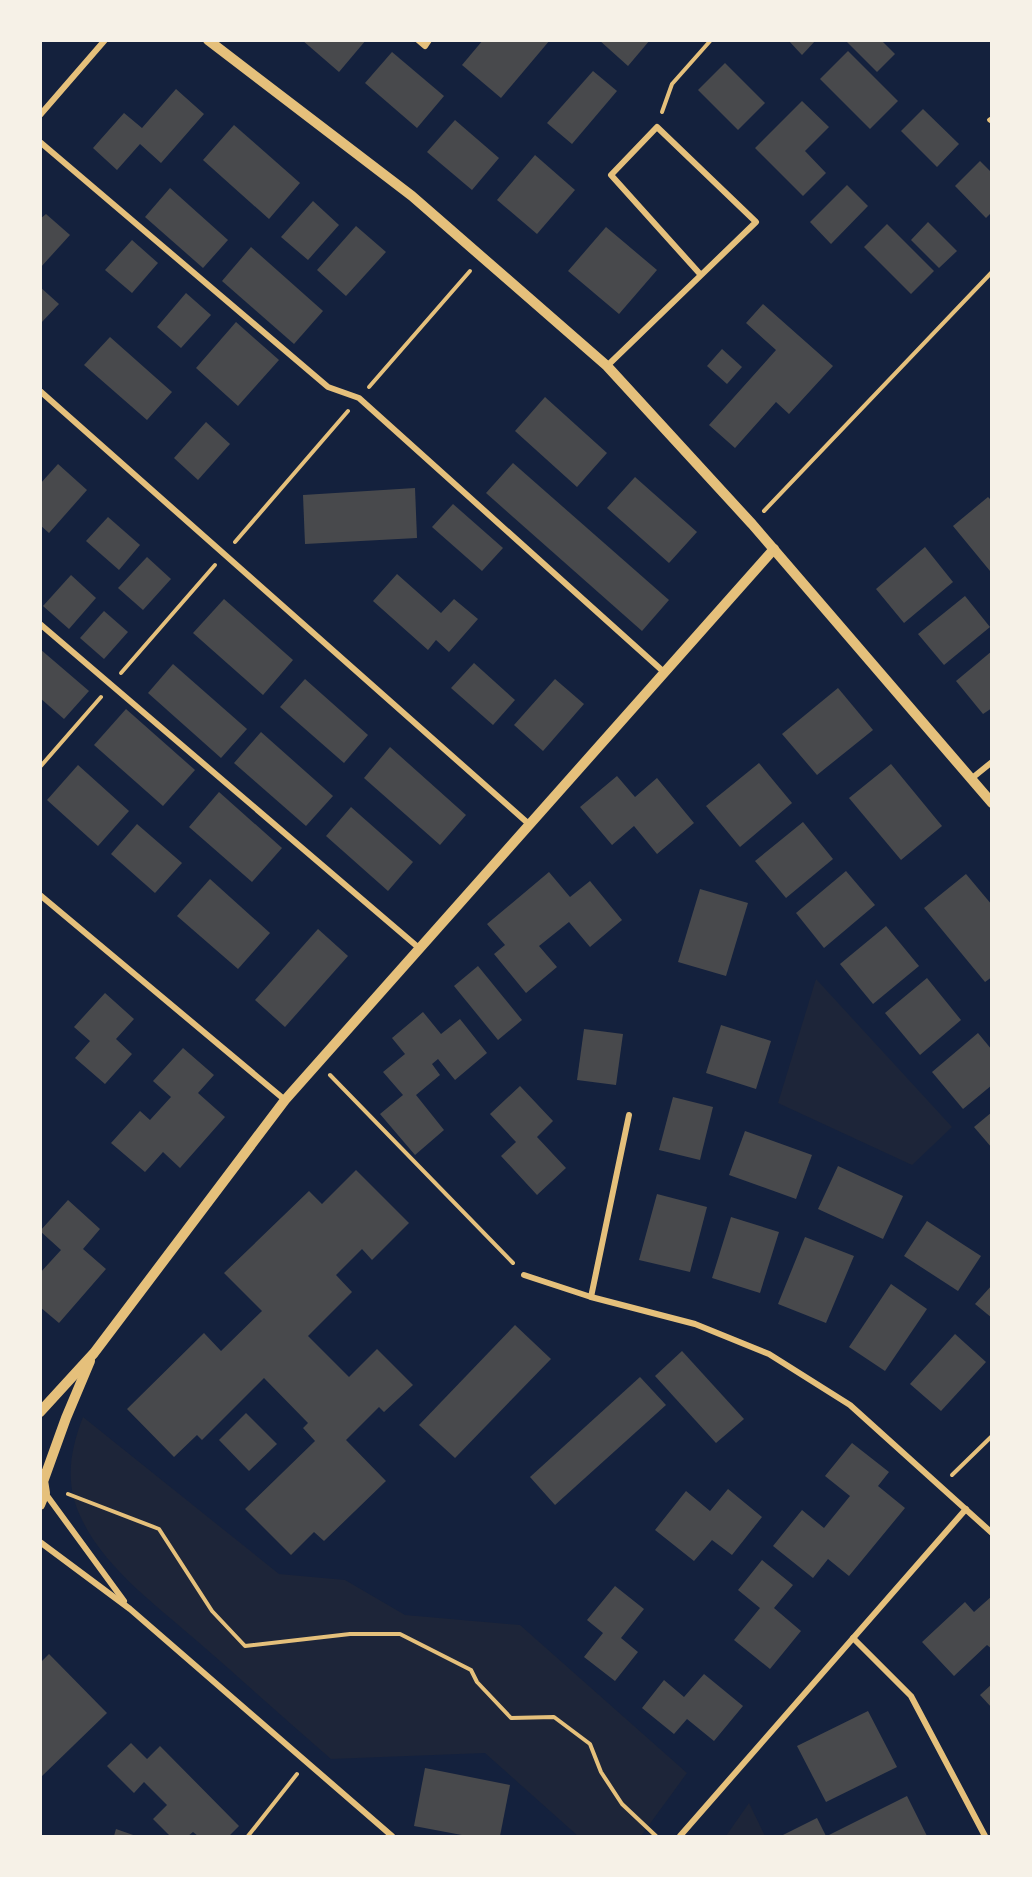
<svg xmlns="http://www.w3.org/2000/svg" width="1032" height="1877" font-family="Lato,sans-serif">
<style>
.green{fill:#1d2539}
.building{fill:#48494c}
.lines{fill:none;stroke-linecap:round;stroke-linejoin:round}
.path{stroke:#e5c07b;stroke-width:4}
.minor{stroke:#e5c07b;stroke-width:6}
.tertiary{stroke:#e5c07b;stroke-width:10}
</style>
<rect width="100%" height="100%" fill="#14213d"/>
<!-- green -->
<g class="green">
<polygon points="816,979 952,1127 912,1165 778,1103"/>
<path d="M 83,1417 L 279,1574 L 345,1580 L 405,1615 L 520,1625 L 687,1773 L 641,1836 L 578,1836 L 485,1753 L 331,1759 C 286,1720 242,1680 197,1641 C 154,1603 100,1565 78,1511 C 65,1479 71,1448 83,1417 Z"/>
<polygon points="749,1803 765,1836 726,1836"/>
</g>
<!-- building -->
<g class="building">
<polygon points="302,40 366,40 339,72"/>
<polygon points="483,40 550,40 501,98 462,65"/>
<polygon points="599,40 650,40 628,66"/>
<polygon points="788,40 816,40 802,55"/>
<polygon points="845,40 881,40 895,54 877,72"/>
<polygon points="848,51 898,101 870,129 820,79"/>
<polygon points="392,52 444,96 417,128 365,83"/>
<polygon points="725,63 765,103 738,130 698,90"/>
<polygon points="593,71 617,91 572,144 547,123"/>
<polygon points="176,89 204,114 161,163 140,144 117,170 93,148 124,113 142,128"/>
<polygon points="802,101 829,127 805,151 826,173 803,196 755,148"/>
<polygon points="923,109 959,144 937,167 901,131"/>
<polygon points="455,120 499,158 472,190 427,152"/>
<polygon points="234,125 300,183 269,219 203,160"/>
<polygon points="535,155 575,190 537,234 497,200"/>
<polygon points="980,161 992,173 992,212 986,218 955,186"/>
<polygon points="847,185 868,206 831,244 810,222"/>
<polygon points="170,188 228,240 203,268 145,217"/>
<polygon points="313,201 339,225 308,260 281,237"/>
<polygon points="46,214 70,235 40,268 40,219"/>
<polygon points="928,222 957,251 939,268 911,240"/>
<polygon points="887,224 934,271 911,294 864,247"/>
<polygon points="356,226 386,252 346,296 317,270"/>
<polygon points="606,227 657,270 619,314 568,271"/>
<polygon points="132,240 158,263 132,293 105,270"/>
<polygon points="251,247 323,311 294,344 222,281"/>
<polygon points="40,287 59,304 40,324"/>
<polygon points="186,293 211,315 181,348 157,327"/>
<polygon points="763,304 833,366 789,414 776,402 735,448 709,425 776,350 746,323"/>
<polygon points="236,322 279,360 238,406 196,368"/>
<polygon points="110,337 172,392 147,420 84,365"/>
<polygon points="722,349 742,367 727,384 707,366"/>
<polygon points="545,397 607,453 577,487 515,431"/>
<polygon points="206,422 230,444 198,480 174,458"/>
<polygon points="513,463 669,600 642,631 486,493"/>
<polygon points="58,464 87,490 49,533 40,525 40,484"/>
<polygon points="635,477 697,532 669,563 607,508"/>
<polygon points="415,488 417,538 305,544 303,495"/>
<polygon points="988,497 992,501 990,571 953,526"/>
<polygon points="453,504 503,548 482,571 432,527"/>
<polygon points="108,517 140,545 119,570 86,541"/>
<polygon points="925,547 953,582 904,623 876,589"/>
<polygon points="147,557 171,579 143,610 118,588"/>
<polygon points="397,574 441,613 454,599 478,619 449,652 436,640 428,650 373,601"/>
<polygon points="71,575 96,598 69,629 43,606"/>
<polygon points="965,596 990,627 944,665 918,634"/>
<polygon points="224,599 293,660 263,695 193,633"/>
<polygon points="104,611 128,632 104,659 80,638"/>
<polygon points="40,649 89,691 64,719 40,698"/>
<polygon points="992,651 992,708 983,714 956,681"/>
<polygon points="474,663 515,700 493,725 451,688"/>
<polygon points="173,664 247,729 221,758 148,693"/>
<polygon points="305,679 368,735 344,763 280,707"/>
<polygon points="555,679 584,704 543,751 514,725"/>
<polygon points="838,688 873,730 817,775 782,734"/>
<polygon points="126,709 195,770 163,806 94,745"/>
<polygon points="261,732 333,796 306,826 234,763"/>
<polygon points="390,747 466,815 440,845 364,778"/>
<polygon points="759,763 792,803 740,847 706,806"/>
<polygon points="891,764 942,826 901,860 849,798"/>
<polygon points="78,765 129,811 98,846 47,800"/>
<polygon points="617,776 635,797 657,778 694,823 657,854 634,826 612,845 580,807"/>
<polygon points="219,792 282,848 252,882 189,827"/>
<polygon points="351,807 413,862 388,891 326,836"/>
<polygon points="803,822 833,859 786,898 755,861"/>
<polygon points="137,824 182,863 155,893 111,854"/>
<polygon points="846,871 875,905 824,948 796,913"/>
<polygon points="549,872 570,897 590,881 622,920 590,947 569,922 539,946 557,967 526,993 494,954 505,945 487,924"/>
<polygon points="966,874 992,905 992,977 985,982 924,908"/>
<polygon points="210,879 270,933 238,969 177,916"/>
<polygon points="700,889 748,903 726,976 678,962"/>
<polygon points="886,926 919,966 873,1004 840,964"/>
<polygon points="318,929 348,956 285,1027 255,1000"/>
<polygon points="478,966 522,1020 498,1040 454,986"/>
<polygon points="927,978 961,1020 920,1055 885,1013"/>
<polygon points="105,993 134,1019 116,1039 132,1054 105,1084 75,1058 90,1041 74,1027"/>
<polygon points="423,1012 441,1034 460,1019 487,1053 455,1080 438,1059 432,1064 440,1075 416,1095 444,1130 415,1155 380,1114 403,1095 383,1072 405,1054 392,1038"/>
<polygon points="721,1025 771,1041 756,1089 706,1073"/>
<polygon points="584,1029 623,1034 616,1085 577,1080"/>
<polygon points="978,1033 992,1050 992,1085 963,1109 932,1072"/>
<polygon points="183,1048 214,1075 198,1093 225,1117 180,1168 163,1152 145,1172 111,1143 140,1111 150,1120 171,1097 153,1081"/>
<polygon points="520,1086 553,1121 537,1137 566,1168 537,1195 501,1156 516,1142 490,1114"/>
<polygon points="673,1097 713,1107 700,1160 659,1150"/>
<polygon points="992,1112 992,1148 974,1127"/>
<polygon points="745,1131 812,1155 796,1199 729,1175"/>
<polygon points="838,1166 903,1196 883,1239 818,1209"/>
<polygon points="356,1170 409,1223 372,1260 362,1249 336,1275 352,1292 308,1336 349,1377 377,1349 413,1385 384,1412 379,1407 346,1440 386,1481 324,1541 314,1532 291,1555 245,1509 315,1441 303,1428 308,1423 264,1378 202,1440 197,1435 174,1457 127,1409 204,1333 221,1351 262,1311 224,1273 309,1191 322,1204"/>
<polygon points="657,1194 707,1207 690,1272 639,1260"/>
<polygon points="68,1200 100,1229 83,1249 106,1269 59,1323 40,1307 40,1273 61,1250 40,1231"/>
<polygon points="731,1217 779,1232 760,1293 712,1278"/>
<polygon points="927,1221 981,1256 958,1291 904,1256"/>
<polygon points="805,1237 854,1256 826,1323 778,1304"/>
<polygon points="891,1284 927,1309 885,1371 849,1347"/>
<polygon points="992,1285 992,1318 975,1304"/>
<polygon points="515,1325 551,1359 455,1458 419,1425"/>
<polygon points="955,1334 986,1362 941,1411 910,1384"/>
<polygon points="682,1351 744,1419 716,1443 655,1376"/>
<polygon points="640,1377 666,1405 555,1505 530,1477"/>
<polygon points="246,1413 277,1444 249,1471 219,1440"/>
<polygon points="852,1443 889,1472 878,1486 905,1508 849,1576 828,1559 813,1578 773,1546 802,1510 824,1528 850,1496 825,1476"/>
<polygon points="728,1489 762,1517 732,1555 712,1540 694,1561 655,1530 686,1491 710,1511"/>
<polygon points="762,1560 793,1585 774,1608 801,1631 770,1669 734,1640 760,1608 738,1590"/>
<polygon points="615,1586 644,1609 621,1638 638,1652 615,1681 584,1657 603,1633 587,1620"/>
<polygon points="992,1596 992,1649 987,1645 954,1676 922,1642 965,1602 974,1612"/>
<polygon points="49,1654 107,1713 40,1778 40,1663"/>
<polygon points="704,1674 743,1706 714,1741 687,1719 674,1734 642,1708 664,1680 684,1697"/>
<polygon points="992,1684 992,1708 980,1695"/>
<polygon points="868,1711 897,1767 826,1802 797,1746"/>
<polygon points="131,1743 147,1759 160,1746 239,1826 229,1836 198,1836 193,1832 188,1836 170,1836 153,1819 167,1805 144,1782 134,1793 107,1766"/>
<polygon points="425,1768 510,1785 500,1836 467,1836 414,1826"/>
<polygon points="907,1796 927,1836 827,1836"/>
<polygon points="817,1818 826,1836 781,1836"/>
<polygon points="116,1829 136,1836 114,1836"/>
</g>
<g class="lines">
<!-- path -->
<g class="path">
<polyline points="662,112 672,84 711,40"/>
<polyline points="992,118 989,120 992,122"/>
<polyline points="369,387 470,271"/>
<polyline points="764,511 992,272"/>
<polyline points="235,542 348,411"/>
<polyline points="121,673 215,565"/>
<polyline points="40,767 101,697"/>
<polyline points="330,1075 513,1263"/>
<polyline points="952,1475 992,1436"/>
<polyline points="68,1494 159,1529 212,1611 245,1646 350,1634 400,1634 471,1670 477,1682 511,1718 554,1717 590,1744 601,1772 622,1804 656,1836"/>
<polyline points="248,1836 297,1774"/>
</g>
<!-- minor -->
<g class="minor">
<polyline points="418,40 425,46 429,40"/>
<polyline points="40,115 105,40"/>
<polyline points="40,142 328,387 359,398 665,673"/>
<polyline points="607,366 756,222 657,127 611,175 700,274"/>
<polyline points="40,391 530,825"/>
<polyline points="40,624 419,948"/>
<polyline points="971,779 992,762"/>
<polyline points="40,895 285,1100"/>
<polyline points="524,1275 591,1297 695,1324 769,1354 850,1405 992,1533"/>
<polyline points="591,1297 629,1115"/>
<polyline points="45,1493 124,1601"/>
<polyline points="40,1542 130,1609 392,1836"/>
<polyline points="853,1638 911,1696 985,1836"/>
<polyline points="680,1836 966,1509"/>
</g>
<!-- tertiary -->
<g class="tertiary">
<polyline points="208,40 412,196 607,366 752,524 992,803"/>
<polyline points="40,1412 94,1353 285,1100 774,549"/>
<polyline points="44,1479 66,1418 90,1361"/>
<polyline points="40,1505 45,1493 42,1474"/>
</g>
</g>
<!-- border -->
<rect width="1032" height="1877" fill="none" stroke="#f6f1e7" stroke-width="84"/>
</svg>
